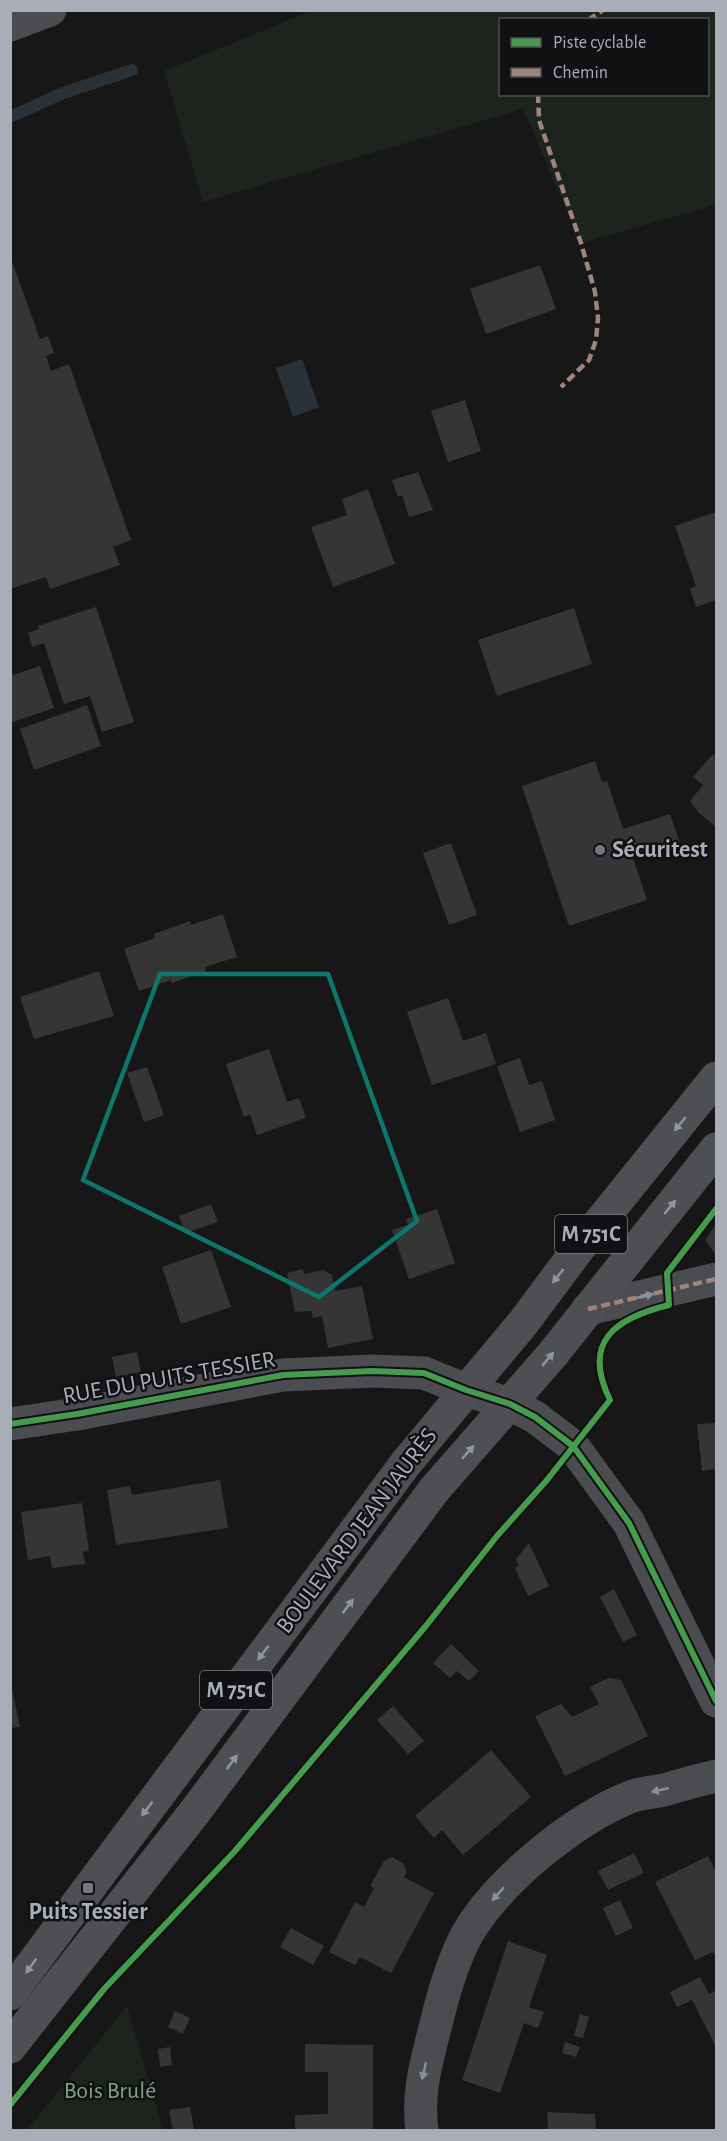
<svg xmlns="http://www.w3.org/2000/svg" width="727" height="2141" font-family="'Alegreya Sans',sans-serif">
<style>
.green{fill:#1d241e;fill-rule:evenodd}
.water{fill:#2a3239}
.lines{fill:none;stroke-linecap:round;stroke-linejoin:round}
.stream{stroke:#2a3239;stroke-width:12}
.building{fill:#353536}
.minor{stroke:#4b4c50;stroke-width:33}
.major{stroke:#4d4f52;stroke-width:33}
.quiet{stroke:#a18479;stroke-width:4.5;stroke-dasharray:9 4.5;stroke-linecap:butt}
.cycleway-casing{stroke:#111113;stroke-width:10}
.cycleway{stroke:#469c4c;stroke-width:6}
.oneway{fill:#91969e}
.oneway2{fill:#8c9099}
.marked{fill:none;stroke:#0f766e;stroke-width:4.5;stroke-linejoin:round}
.poi-dot{fill:#757880;stroke:#111113;stroke-width:2}
.labels{text-anchor:middle;dominant-baseline:central;stroke-width:5;stroke-linejoin:round;paint-order:stroke}
.shield{fill:#111113;stroke:#7b7e86;stroke-width:1.5}
.shield-label{font-size:22px;font-weight:bold;fill:#a8adb8}
.poi-label{font-size:24px;font-weight:bold;fill:#a8adb8;stroke:#111113;text-anchor:start}
.street-label{font-size:24px;fill:#a8adb8;stroke:#111113}
.park-label{font-size:24px;fill:#7fa381;stroke:#111113}
</style>
<rect width="100%" height="100%" fill="#171717"/>
<!-- green -->
<g class="green">
<path d="M 311,11 L 716,11 L 716,205 L 581,243 L 523,109 L 203,202 L 164,71 ZM 500,20 L 708,20 L 708,94 L 500,94 Z"/>
<polygon points="127,2006 163,2130 27,2130"/>
</g>
<!-- water -->
<polygon class="water" points="302,359 319,407 293,417 276,368"/>
<g class="lines">
<!-- stream -->
<polyline class="stream" points="10,117 63,93 132,70"/>
</g>
<!-- building -->
<g class="building">
<polygon points="10,256 40,339 48,336 54,353 46,356 51,371 69,364 131,540 113,547 120,565 50,589 46,577 10,589"/>
<polygon points="540,265 556,309 486,334 470,289"/>
<polygon points="465,400 481,451 448,462 431,411"/>
<polygon points="418,472 433,510 409,517 402,495 398,497 392,480"/>
<polygon points="368,489 395,564 333,587 311,527 347,515 342,499"/>
<polygon points="716,512 716,600 696,607 690,589 696,586 675,526"/>
<polygon points="96,607 134,722 102,732 90,696 64,704 44,643 32,647 28,633 39,629 38,626"/>
<polygon points="574,608 592,664 497,696 478,640"/>
<polygon points="40,666 54,708 10,723 10,676"/>
<polygon points="87,705 101,746 34,770 20,729"/>
<polygon points="713,754 716,757 716,827 698,812 690,801 703,785 693,777"/>
<polygon points="595,761 602,782 607,781 623,829 670,814 680,843 633,858 647,900 569,926 522,786"/>
<polygon points="451,843 477,915 449,925 423,853"/>
<polygon points="223,914 237,957 205,967 206,971 172,983 171,980 139,991 124,949 155,938 154,934 190,921 191,925"/>
<polygon points="99,971 114,1016 34,1039 20,997"/>
<polygon points="448,998 463,1041 486,1033 496,1064 432,1085 407,1012"/>
<polygon points="269,1049 287,1102 299,1098 306,1118 257,1135 250,1114 244,1117 226,1064"/>
<polygon points="520,1058 529,1085 542,1081 555,1120 520,1132 497,1066"/>
<polygon points="147,1067 164,1115 144,1122 127,1073"/>
<polygon points="211,1204 218,1222 185,1233 179,1216"/>
<polygon points="437,1209 455,1263 409,1279 392,1230 408,1225 406,1219"/>
<polygon points="716,1224 716,1255 705,1240"/>
<polygon points="211,1250 231,1307 181,1324 162,1267"/>
<polygon points="303,1269 304,1274 323,1270 332,1275 335,1291 362,1286 373,1339 328,1348 322,1316 313,1318 311,1311 295,1312 287,1273"/>
<polygon points="137,1352 141,1372 116,1377 112,1357"/>
<polygon points="716,1423 716,1469 702,1471 697,1424"/>
<polygon points="220,1480 228,1528 116,1545 107,1490 130,1486 132,1495"/>
<polygon points="82,1503 89,1551 83,1552 85,1564 52,1568 50,1556 28,1560 21,1512"/>
<polygon points="529,1543 549,1586 528,1596 515,1568 519,1566 516,1559"/>
<polygon points="614,1589 637,1635 623,1642 600,1597"/>
<polygon points="451,1644 479,1671 469,1681 457,1671 450,1678 433,1663"/>
<polygon points="608,1678 621,1680 648,1736 565,1776 535,1716 561,1704 572,1717 599,1704 590,1687"/>
<polygon points="10,1680 20,1727 10,1728"/>
<polygon points="393,1706 424,1741 408,1754 377,1720"/>
<polygon points="491,1750 531,1797 463,1855 442,1830 434,1838 415,1816"/>
<polygon points="634,1853 644,1873 608,1890 598,1871"/>
<polygon points="708,1856 716,1872 716,1952 714,1954 713,1952 695,1960 655,1882"/>
<polygon points="392,1857 404,1864 407,1872 404,1877 434,1893 391,1973 360,1957 355,1965 329,1952 355,1902 364,1907 374,1888 370,1886 384,1861"/>
<polygon points="620,1900 633,1928 616,1936 603,1908"/>
<polygon points="291,1928 324,1946 313,1965 280,1947"/>
<polygon points="508,1941 547,1955 529,2007 544,2012 538,2028 524,2023 500,2093 462,2080"/>
<polygon points="700,1977 709,1994 716,1990 716,2047 692,2000 677,2007 670,1992"/>
<polygon points="175,2011 190,2018 183,2034 168,2027"/>
<polygon points="580,2014 589,2017 583,2038 574,2036"/>
<polygon points="565,2042 580,2047 576,2057 562,2053"/>
<polygon points="305,2044 373,2045 373,2130 295,2130 295,2115 328,2114 328,2072 305,2072"/>
<polygon points="170,2047 172,2065 160,2067 158,2049"/>
<polygon points="190,2107 194,2129 173,2130 169,2110"/>
<polygon points="547,2112 595,2114 596,2130 548,2130"/>
</g>
<g class="lines">
<!-- minor -->
<g class="minor">
<polyline points="10,25 50,10"/>
<polyline points="588,1309 716,1279"/>
<polyline points="10,1424 77,1414 283,1375 372,1371 424,1373 466,1390 510,1404 535,1417 573,1446 629,1523 716,1701"/>
<path d="M 422,2130 C 417,2093 426,2064 435,2028 C 442,1998 450,1970 463,1942 C 490,1887 575,1817 633,1796 C 642,1793 654,1792 664,1790 C 681,1785 699,1780 716,1776"/>
</g>
<!-- major -->
<g class="major">
<polyline points="10,1994 406,1463 523,1323 579,1248 716,1078"/>
<polyline points="10,2047 197,1809 434,1490 552,1355 716,1149"/>
</g>
<!-- quiet -->
<g class="quiet">
<polyline points="588,20 603,10"/>
<polyline points="538,94 539,120 581,243 595,292 598,318 596,340 589,360 561,387"/>
<polyline points="588,1309 716,1279"/>
</g>
<defs>
<g id="cycleway">
<polyline points="10,1424 77,1414 283,1375 372,1371 424,1373 466,1390 510,1404 535,1417 573,1446 629,1523 716,1701"/>
<path d="M 10,2105 L 104,1989 L 235,1851 L 425,1627 L 497,1536 L 547,1480 L 610,1400 C 581,1341 616,1318 669,1305 L 667,1273 L 716,1209"/>
</g>
</defs>
<!-- cycleway casing -->
<use href="#cycleway" class="cycleway-casing"/>
<!-- cycleway -->
<use href="#cycleway" class="cycleway"/>
</g>
<!-- one-way arrows -->
<defs><path id="oneway-solid" d="M-6-.8H1V-3.2L6.5 0L1 3.2V.8H-6Z" transform="scale(1.5)"/></defs>
<g class="oneway">
<use href="#oneway-solid" transform="translate(680 1124) rotate(129)"/>
<use href="#oneway-solid" transform="translate(670 1207) rotate(-51)"/>
<use href="#oneway-solid" transform="translate(558 1276) rotate(128)"/>
<use href="#oneway-solid" transform="translate(548 1359) rotate(-50)"/>
<use href="#oneway-solid" transform="translate(468 1452) rotate(-49)"/>
<use href="#oneway-solid" transform="translate(348 1606) rotate(-53)"/>
<use href="#oneway-solid" transform="translate(263 1653) rotate(127)"/>
<use href="#oneway-solid" transform="translate(232 1762) rotate(-53)"/>
<use href="#oneway-solid" transform="translate(147 1809) rotate(127)"/>
<use href="#oneway-solid" transform="translate(31 1966) rotate(126)"/>
</g>
<g class="oneway2">
<use href="#oneway-solid" transform="translate(645 1296) rotate(-13)"/>
<use href="#oneway-solid" transform="translate(660 1790) rotate(167)"/>
<use href="#oneway-solid" transform="translate(498 1894) rotate(132)"/>
<use href="#oneway-solid" transform="translate(424 2071) rotate(103)"/>
</g>
<!-- marked area -->
<path class="marked" d="M 160,974 L 328,974 L 417,1221 L 319,1297 L 83,1180 Z"/>
<!-- markers -->
<g class="poi-dot">
<circle cx="600" cy="850" r="6"/>
<rect x="82" y="1882" width="12" height="12" rx="3"/>
</g>
<g class="labels">
<!-- shield labels -->
<g class="shield">
<rect x="555" y="1215" width="72" height="38" rx="4.5"/>
<rect x="200" y="1671" width="72" height="38" rx="4.5"/>
</g>
<g class="shield-label">
<text x="591" y="1234">M 751C</text>
<text x="236" y="1690">M 751C</text>
</g>
<!-- poi labels -->
<g class="poi-label">
<text x="612" y="850">Sécuritest</text>
<text x="88" y="1912" text-anchor="middle">Puits Tessier</text>
</g>
<!-- street labels -->
<g class="street-label">
<text transform="translate(169 1378) rotate(-10)">RUE DU PUITS TESSIER</text>
<text transform="translate(357 1531) rotate(-53)">BOULEVARD JEAN JAURÈS</text>
</g>
<!-- park labels -->
<g class="park-label">
<text x="110" y="2091">Bois Brulé</text>
</g>
</g>
<!-- border -->
<rect width="727" height="2141" fill="none" stroke="#a8adb8" stroke-width="24"/>
<!-- legend -->
<rect x="499" y="18" width="210" height="78" fill="#111113" stroke="#4d4f55" stroke-width="1.5"/>
<rect x="511" y="38" width="30" height="9" fill="#469c4c" stroke="#4d4f55" stroke-width="1.5"/>
<text x="553" y="48" font-size="18" fill="#a8adb8">Piste cyclable</text>
<rect x="511" y="68" width="30" height="9" fill="#a18479" stroke="#4d4f55" stroke-width="1.5"/>
<text x="553" y="78" font-size="18" fill="#a8adb8">Chemin</text>
</svg>
